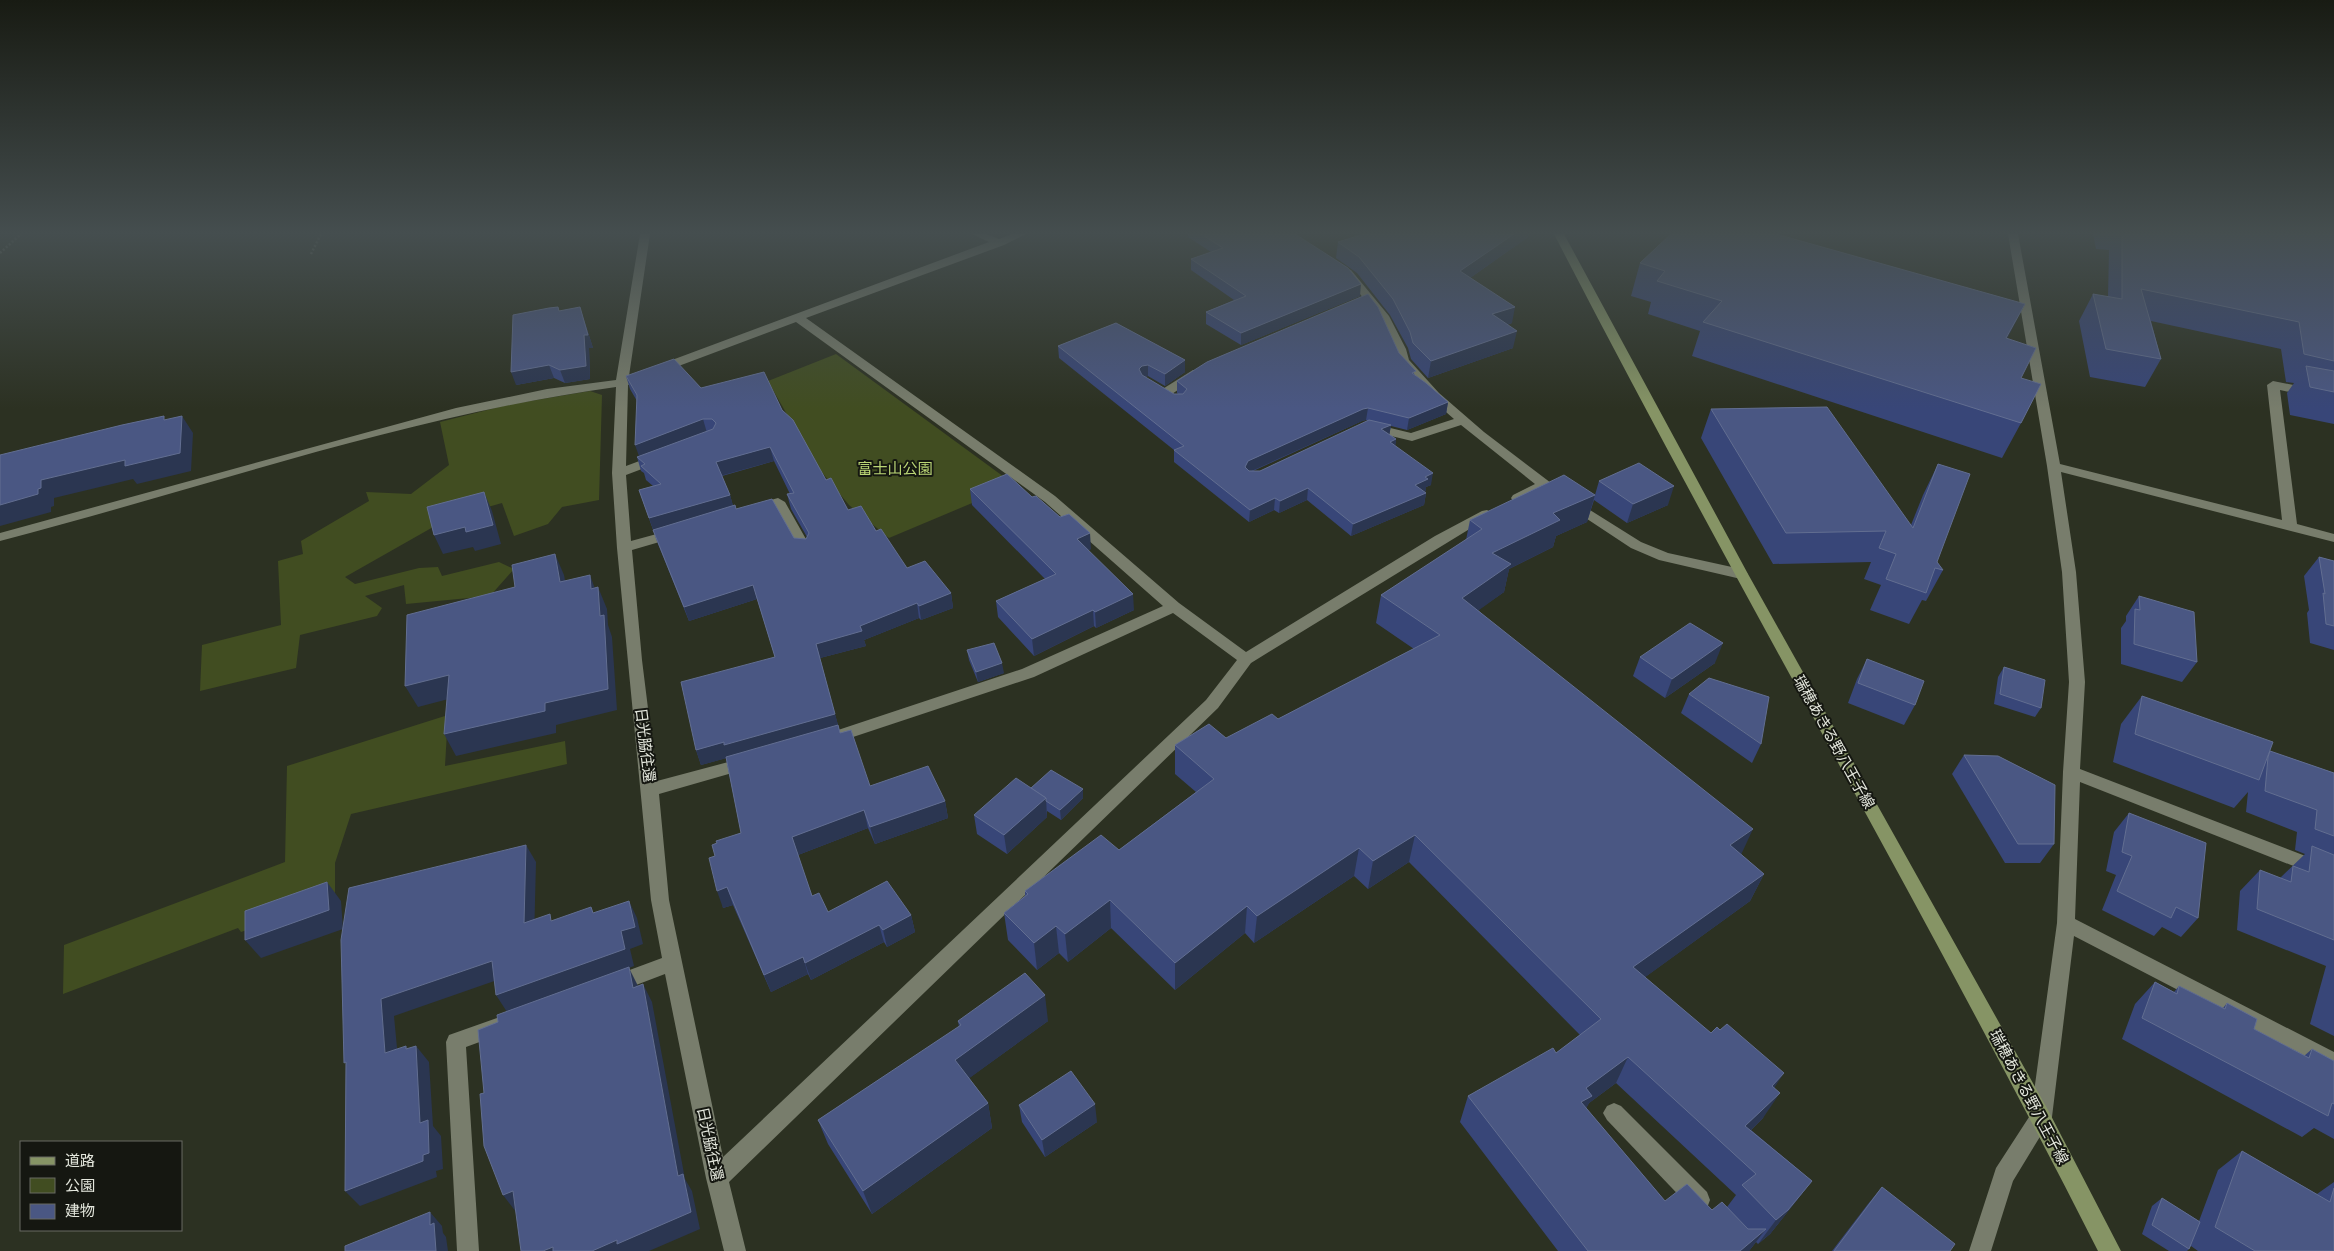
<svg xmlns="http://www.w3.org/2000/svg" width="2334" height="1251" font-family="Signika,'Noto Sans JP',sans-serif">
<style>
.green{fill:#414d21}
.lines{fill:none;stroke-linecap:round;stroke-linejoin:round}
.path{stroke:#6e7265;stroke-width:2.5;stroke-dasharray:2 2;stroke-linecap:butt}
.minor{fill:#787d6c;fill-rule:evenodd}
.major{fill:#869465;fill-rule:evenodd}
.wall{fill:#384678;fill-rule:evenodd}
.shaded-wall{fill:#2b3651}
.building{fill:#4a5783;stroke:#626e91}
.labels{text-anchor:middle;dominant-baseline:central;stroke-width:4;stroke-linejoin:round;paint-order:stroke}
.park-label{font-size:15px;fill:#bad575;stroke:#151711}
.street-label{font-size:15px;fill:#e4e7dd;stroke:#151711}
</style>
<rect width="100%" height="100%" fill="#2c3122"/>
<!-- green -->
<g class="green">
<polygon points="836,354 1015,485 889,538 849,505 815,464 768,381"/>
<polygon points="590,391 602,395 599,500 562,507 548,524 514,536 502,503 449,518 345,577 355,584 419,568 438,567 442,576 499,562 514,569 490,596 406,604 404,585 365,596 382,608 377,616 300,635 296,668 200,691 202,645 281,625 278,561 303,554 301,541 369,501 366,492 411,494 449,465 440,422 507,405"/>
<polygon points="448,715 445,766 565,741 567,764 351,814 335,863 335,901 241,932 238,928 63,994 64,945 285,862 287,766"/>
</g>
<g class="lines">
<!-- path -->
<g class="path">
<polyline points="0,253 21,234"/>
<polyline points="311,254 321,234"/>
</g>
<!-- minor -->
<g class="minor">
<path d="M 640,234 L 650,234 L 629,376 L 989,242 L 972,234 L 986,234 L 999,239 L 1012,234 L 1026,234 L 1004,245 L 806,318 L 1055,496 L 1179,603 L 1246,652 L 1435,536 L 1482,511 L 1487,510 L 1494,514 L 1251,663 L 1218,708 L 729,1182 L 746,1251 L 724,1251 L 706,1178 L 665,974 L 615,993 L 608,990 L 605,984 L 608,978 L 662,958 L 651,900 L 617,548 L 612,473 L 616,387 C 406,416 204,488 0,541 L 0,533 L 456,408 L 547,389 L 616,380 ZM 796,322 L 1045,502 L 1163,606 L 1022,669 L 826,734 L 824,738 L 826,742 L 832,744 L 838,742 L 1034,677 L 1173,613 L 1237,660 L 1206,700 L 723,1157 L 669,900 L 659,794 L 753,767 L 755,763 L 753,759 L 747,757 L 657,781 L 642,660 L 632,550 L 680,536 L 682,533 L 675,529 L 631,541 L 626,475 L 663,461 L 664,458 L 658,454 L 626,466 L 628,385 Z"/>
<polygon points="2008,234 2018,234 2060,464 2282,520 2267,385 2273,381 2334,393 2334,401 2280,390 2297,524 2334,534 2334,542 2061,472 2076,572 2085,682 2080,769 2334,867 2334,882 2080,782 2075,919 2334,1052 2334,1071 2074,936 2052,1117 2013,1181 1991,1251 1969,1251 1996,1168 2031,1114 2057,923 2063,772 2069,682 2062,572 2047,466"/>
<polygon points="1347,269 1351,270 1389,316 1406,349 1409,360 1439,393 1484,432 1555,486 1557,489 1555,492 1550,493 1543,490 1523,501 1513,501 1511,498 1513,495 1535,484 1461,425 1412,441 1366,430 1364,427 1366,424 1370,423 1411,433 1454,419 1431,399 1399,363 1394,349 1378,316 1342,272"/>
<polygon points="1193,370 1197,371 1199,374 1197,377 1169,396 1161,396 1159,393 1161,390"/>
<polygon points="778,498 785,502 811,548 809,551 799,551 774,508 755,513 748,509 750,506"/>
<polygon points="1574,500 1641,542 1668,553 1741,569 1748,574 1741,579 1659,560 1631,548 1569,507 1567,504 1569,501"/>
<polygon points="497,1018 504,1021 507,1027 504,1033 466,1047 479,1251 457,1251 446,1042 449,1035"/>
<polygon points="1614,1103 1621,1106 1707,1192 1710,1200 1707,1208 1699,1211 1691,1208 1607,1120 1603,1113 1607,1106"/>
</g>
<!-- major -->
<path class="major" d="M 1554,234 L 1564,234 L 1748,574 L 2048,1110 L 2121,1251 L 2098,1251 C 1924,908 1730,576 1554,234 Z"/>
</g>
<!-- wall -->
<g class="wall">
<polygon points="1188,234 1295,234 1360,296 1241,345 1206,324 1206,312 1234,300 1191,270 1191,259 1211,252 1188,237"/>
<polygon points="1364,234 1529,234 1528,237 1470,278 1512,323 1507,325 1513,348 1428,378 1411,359 1408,348 1390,315 1357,273 1336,258 1338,242"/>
<polygon points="2093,234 2334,234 2334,424 2290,415 2287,393 2294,383 2286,382 2281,349 2151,321 2161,359 2145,387 2090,377 2079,321 2093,294 2108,297 2109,250 2096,249"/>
<polygon points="1640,263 2007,339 2021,378 2021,423 2002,458 1692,356 1700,331 1648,314 1651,302 1631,296"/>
<polygon points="560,311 584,320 593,348 589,348 590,379 565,383 554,378 516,385"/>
<path d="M 1058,346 L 1185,372 L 1165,386 L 1148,376 L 1145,377 L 1174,394 L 1178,394 L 1177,393 L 1177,381 L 1399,353 L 1415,375 L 1448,402 L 1446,414 L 1407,430 L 1391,426 L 1389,435 L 1396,439 L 1395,446 L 1431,485 L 1426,487 L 1426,491 L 1424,492 L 1426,493 L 1424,505 L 1351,536 L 1307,500 L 1279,513 L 1274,510 L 1249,522 L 1174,462 L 1174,450 L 1059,358 ZM 1366,420 L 1368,421 L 1260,471 L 1253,471 L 1362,421 Z"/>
<path d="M 626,376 L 701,388 L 782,410 L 826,480 L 848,510 L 876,531 L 907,568 L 951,593 L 953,608 L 921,620 L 919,618 L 864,640 L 866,646 L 820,658 L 840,733 L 870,786 L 945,801 L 948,818 L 875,844 L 868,828 L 798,855 L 812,896 L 828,912 L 911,915 L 915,932 L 887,947 L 884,942 L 811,980 L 808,974 L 771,992 L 733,905 L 723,908 L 715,856 L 717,843 L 741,833 L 726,758 L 701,765 L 696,750 L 775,657 L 757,599 L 689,621 L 658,544 L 639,490 L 653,486 L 646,480 L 644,473 L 641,471 L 637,457 L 639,456 L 637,401 L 630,389 ZM 774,461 L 790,494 L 787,494 L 791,509 L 807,537 L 806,539 L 794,538 L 736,509 L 733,506 L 730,495 L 722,476 Z"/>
<polygon points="1711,409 1911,525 1923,495 1938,464 1937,562 1943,570 1926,601 1922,600 1909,624 1870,610 1881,585 1864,579 1871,562 1773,564 1701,438"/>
<path d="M 1599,481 L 1668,505 L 1627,523 L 1594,500 L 1587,522 L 1556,536 L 1553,547 L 1509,569 L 1504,592 L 1478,610 L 1741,854 L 1764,874 L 1750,901 L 1645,977 L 1775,1088 L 1763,1118 L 1751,1130 L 1812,1181 L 1770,1234 L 1758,1244 L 1756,1242 L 1749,1251 L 1558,1251 L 1460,1122 L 1468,1096 L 1556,1053 L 1580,1035 L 1409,862 L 1368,889 L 1354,876 L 1254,943 L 1245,933 L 1175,990 L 1111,928 L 1068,962 L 1059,953 L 1037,970 L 1008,940 L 1004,913 L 1025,896 L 1025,891 L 1119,850 L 1196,792 L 1175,774 L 1175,745 L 1226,738 L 1278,719 L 1414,649 L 1376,623 L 1381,595 L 1466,540 L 1470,520 L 1595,495 ZM 1616,1083 L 1736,1195 L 1727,1207 L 1712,1210 L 1665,1201 L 1586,1108 L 1589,1103 Z"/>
<polygon points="970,489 1032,497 1091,549 1088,550 1134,610 1096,628 1094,626 1034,656 998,617 996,601 1045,579 972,505"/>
<polygon points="2319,557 2334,561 2334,650 2310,643 2307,613 2309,610 2304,576"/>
<polygon points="2139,596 2197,662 2182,682 2121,664 2121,628 2126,621 2126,616"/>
<polygon points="967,650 1004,673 978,682 969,660"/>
<polygon points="1640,657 1715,663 1665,698 1633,676"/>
<polygon points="1867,659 1915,705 1904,725 1848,703 1857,679"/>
<polygon points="2004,667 2041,708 2035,717 1994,704 1998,677"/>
<polygon points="1689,694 1761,744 1752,763 1681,713"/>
<polygon points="2142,696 2270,751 2334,773 2334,1036 2310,1024 2326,966 2237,930 2240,891 2260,870 2280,878 2305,854 2295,850 2297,832 2246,812 2248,792 2234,808 2113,762 2121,724"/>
<polygon points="1964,755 2054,844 2040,863 2005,863 1952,774"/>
<polygon points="1031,788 1083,798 1061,820 1047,811 1047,817 1007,854 977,834 974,815"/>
<polygon points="2129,813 2198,918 2181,937 2162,927 2154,936 2102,910 2116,875 2106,871 2114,832"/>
<polygon points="2155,982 2174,992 2179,986 2223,1008 2227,1003 2254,1029 2304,1056 2312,1049 2334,1061 2334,1139 2314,1128 2302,1137 2122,1039 2135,1004"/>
<polygon points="958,1021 1048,1021 969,1078 988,1103 992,1128 872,1214 828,1144 818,1120 959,1027"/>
<polygon points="1019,1105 1097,1122 1045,1157 1022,1122"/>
<polygon points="2242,1151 2317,1194 2334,1182 2334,1251 2198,1251 2191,1246 2189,1249 2187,1251 2169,1251 2142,1234 2152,1206 2162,1198 2199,1221 2218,1170"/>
<polygon points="1882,1187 1950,1251 1832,1251 1868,1204"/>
</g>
<!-- shaded-wall -->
<g class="shaded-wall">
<polygon points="1514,234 1529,234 1528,237 1457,287 1460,271"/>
<polygon points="1361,284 1360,296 1241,345 1241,333"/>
<polygon points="2025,304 2008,337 1989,372 2006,338"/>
<polygon points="580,307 593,348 589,348 590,379 565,383 560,370"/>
<polygon points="1515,307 1512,323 1489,330 1492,314"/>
<polygon points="1517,331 1513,348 1428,378 1431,361"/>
<polygon points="1185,360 1185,372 1165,386 1165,374"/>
<polygon points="549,365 554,378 516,385 511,372"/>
<polygon points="1148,365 1148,376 1143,377 1139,369 1142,366"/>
<polygon points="1448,402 1446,414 1407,430 1409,418"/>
<polygon points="1368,408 1366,420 1362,421 1247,473 1245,467 1248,461 1363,409"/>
<polygon points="182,416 193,433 191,471 137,484 133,479 54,498 54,506 51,507 51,512 0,526 0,505 38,489 41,480 125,460"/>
<polygon points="703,419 707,433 640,459 635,445"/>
<polygon points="1391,425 1389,437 1381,429"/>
<polygon points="1396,439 1395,451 1390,442"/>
<polygon points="770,447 774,461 720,476 716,462"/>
<polygon points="1433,473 1431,485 1426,487 1426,491 1413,497 1415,485 1425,477"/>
<polygon points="1674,486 1668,505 1627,523 1633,504"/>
<polygon points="1308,488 1307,500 1279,513 1280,501"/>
<polygon points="484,492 492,511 501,544 475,551 473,547 443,554 434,535"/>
<polygon points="1426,493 1424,505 1351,536 1353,524"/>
<polygon points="730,495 734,509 654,532 649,518"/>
<polygon points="1595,495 1587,522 1556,536 1553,547 1509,569 1504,592 1457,626 1462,598 1492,553 1553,513"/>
<polygon points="1275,498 1274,510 1249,522 1250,510"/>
<polygon points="1090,533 1091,549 1078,554 1077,539"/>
<polygon points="555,554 564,575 569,603 560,582"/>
<polygon points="590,575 598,597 591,589"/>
<polygon points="753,585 757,599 689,621 684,607"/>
<polygon points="598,587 607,609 608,625 612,637 617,710 556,725 556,733 456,756 444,734 545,703 600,616"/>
<polygon points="951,593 953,608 921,620 919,606"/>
<polygon points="1133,594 1134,610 1096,628 1095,612"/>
<polygon points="917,603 919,618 864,640 866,646 820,658 816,644"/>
<polygon points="1093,610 1094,626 1034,656 1032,639"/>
<polygon points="1723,643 1715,663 1665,698 1672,679"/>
<polygon points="1002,663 1004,673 978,682 976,672"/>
<polygon points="449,675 460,696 418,707 405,686"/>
<polygon points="835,714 839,728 701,765 696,750"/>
<polygon points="1083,789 1083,798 1061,820 1060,810"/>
<polygon points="1046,798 1047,817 1007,854 1004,835"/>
<polygon points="945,801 948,818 875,844 870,827"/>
<polygon points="864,810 868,828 798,855 792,837"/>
<polygon points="1753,829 1740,857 1730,845"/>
<polygon points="1415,835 1409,862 1368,889 1373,861"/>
<polygon points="526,845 536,862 534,941 524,923"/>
<polygon points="1359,848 1354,876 1254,943 1257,916"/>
<polygon points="1764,874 1750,901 1622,994 1633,967"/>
<polygon points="327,882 341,901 343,929 261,958 245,940"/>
<polygon points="727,887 733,905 723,908 717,891"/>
<polygon points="1110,900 1111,928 1068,962 1065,934"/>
<polygon points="629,901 637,918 643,944 630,949 634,966 629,968 638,986 643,1006 507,1012 496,995 621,931"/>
<polygon points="1247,906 1245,933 1175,990 1175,963"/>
<polygon points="911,915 915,932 887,947 883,930"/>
<polygon points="879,925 884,942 811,980 805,963"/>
<polygon points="1056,926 1059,953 1037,970 1034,943"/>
<polygon points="803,957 808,974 771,992 764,975"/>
<polygon points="492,961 503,978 394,1016 399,1069 385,1053 381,999"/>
<polygon points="643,984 652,1002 685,1179 692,1191 700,1229 649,1251 592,1251 678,1176"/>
<polygon points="1045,995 1048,1021 960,1085 955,1060"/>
<polygon points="406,1046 417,1060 416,1046 429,1062 433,1126 441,1136 443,1169 436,1171 437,1177 360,1206 345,1191 420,1123"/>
<polygon points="1628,1057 1616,1083 1589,1103 1580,1121 1576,1112 1586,1088"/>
<polygon points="1784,1073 1767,1099 1772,1086"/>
<polygon points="1780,1093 1763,1118 1729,1151 1745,1126"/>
<polygon points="988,1103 992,1128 872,1214 863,1191"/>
<polygon points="1095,1104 1097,1122 1045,1157 1042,1140"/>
<polygon points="1812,1181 1770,1234 1758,1244 1776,1220"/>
<polygon points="513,1191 516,1212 503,1195"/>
<polygon points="430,1212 442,1226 443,1233 446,1237 448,1251 436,1251 430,1225"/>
<polygon points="1766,1229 1749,1251 1740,1251"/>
<polygon points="553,1247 556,1251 543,1251"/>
</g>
<!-- building -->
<g class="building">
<polygon points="1201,234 1295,234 1348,268 1361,284 1241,333 1206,312 1246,296 1191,259 1223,248"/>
<polygon points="1364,234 1514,234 1460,271 1515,307 1492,314 1517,331 1431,361 1413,343 1410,332 1393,299 1359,257 1338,242"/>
<polygon points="1671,234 1776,234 2025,304 2006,338 2036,348 2021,378 2041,384 2021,423 1703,322 1722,301 1657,281 1665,271 1640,263"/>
<polygon points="2122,234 2334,234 2334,361 2304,354 2299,322 2141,289 2161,359 2106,349 2093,294 2122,299"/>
<polygon points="1368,294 1378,307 1399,353 1416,371 1412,373 1426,383 1448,402 1409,418 1368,408 1363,409 1248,461 1245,467 1249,471 1260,471 1369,420 1391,425 1381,429 1396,439 1390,442 1433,473 1425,477 1428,479 1415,485 1426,493 1353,524 1308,488 1280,501 1275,498 1250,510 1174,450 1184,446 1058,346 1116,323 1185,360 1165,374 1148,365 1142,366 1139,369 1142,375 1174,394 1183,394 1187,389 1177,381 1207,362"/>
<polygon points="558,307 559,311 580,307 588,335 584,335 586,366 560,370 549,365 511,372 513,315 549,308"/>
<polygon points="674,359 701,388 764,372 782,410 793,420 826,480 831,478 848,510 861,506 876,531 881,529 907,568 925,561 951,593 919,606 917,603 860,626 862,631 816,644 835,714 724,745 724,742 696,750 681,682 775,657 753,585 684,607 653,530 735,505 736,509 772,499 794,538 806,539 809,533 787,494 794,493 770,447 716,462 730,495 649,518 639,490 661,484 641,466 645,464 637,457 713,429 716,423 712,419 703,419 635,445 637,395 626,376"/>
<polygon points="2306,366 2334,371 2334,392 2310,387"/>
<polygon points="1827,407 1913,528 1938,464 1970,474 1937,562 1943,570 1935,568 1926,593 1886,579 1896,554 1879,548 1886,531 1786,533 1711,409"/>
<polygon points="164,416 164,420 182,416 180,453 125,466 125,460 41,480 41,488 38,489 38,494 0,505 0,455 122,425"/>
<polygon points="1639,463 1674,486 1633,504 1599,481"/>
<polygon points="1007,474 1032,497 1036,496 1060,517 1069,514 1090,533 1077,539 1133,594 1095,612 1093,610 1032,639 996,601 1056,574 970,489"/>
<polygon points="1564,475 1595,495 1553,513 1560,520 1492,553 1511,564 1462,598 1753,829 1730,845 1764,874 1633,967 1711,1033 1717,1027 1720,1030 1727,1024 1784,1073 1772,1086 1780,1093 1745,1126 1812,1181 1788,1210 1776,1220 1742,1185 1756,1174 1628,1057 1586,1088 1592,1096 1581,1102 1665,1201 1687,1184 1712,1210 1722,1202 1748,1229 1766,1229 1740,1251 1588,1251 1468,1096 1553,1048 1556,1053 1601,1019 1415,835 1373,861 1359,848 1257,916 1247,906 1175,963 1110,900 1065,934 1056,926 1034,943 1004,913 1028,894 1025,891 1101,835 1119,850 1214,779 1175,745 1209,724 1226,738 1272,714 1278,719 1440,635 1381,595 1482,529 1470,520"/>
<polygon points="484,492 493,525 466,532 465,527 434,535 427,507"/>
<polygon points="555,554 560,582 590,575 591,589 598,587 600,616 604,615 608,689 545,703 545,711 444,734 449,675 405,686 407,615 515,587 512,565"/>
<polygon points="2319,557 2334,561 2334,626 2326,624 2323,593 2325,594"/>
<polygon points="2139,596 2194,612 2197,662 2134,644 2135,609 2140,610"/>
<polygon points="1690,623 1723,643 1672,679 1640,657"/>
<polygon points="994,643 1002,663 976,672 967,650"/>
<polygon points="1867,659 1924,681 1915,705 1858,683"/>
<polygon points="2004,667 2045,680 2041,708 2000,694"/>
<polygon points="1709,678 1769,697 1761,744 1689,694"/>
<polygon points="2142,696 2273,742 2259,780 2135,734"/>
<polygon points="838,725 840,733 851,730 870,786 928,766 945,801 870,827 864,810 792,837 812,896 819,893 828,912 887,881 911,915 883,930 879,925 805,963 803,957 764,975 727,887 717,891 709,858 715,856 712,845 717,843 716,841 741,833 726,757"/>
<polygon points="2270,751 2334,773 2334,836 2315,829 2317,810 2265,791 2268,757"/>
<polygon points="1964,755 1998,756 2055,785 2054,844 2018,844"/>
<polygon points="1051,770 1083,789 1060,810 1046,801 1046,798 1031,788"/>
<polygon points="1016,778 1046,798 1004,835 974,815"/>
<polygon points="2129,813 2206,843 2198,918 2176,907 2171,918 2117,891 2132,856 2122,852"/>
<polygon points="526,845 524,923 550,914 551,921 591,907 593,913 629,901 635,927 621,931 625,949 496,995 492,961 381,999 385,1053 406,1046 406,1049 416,1046 420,1123 428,1120 429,1153 423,1155 423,1161 345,1191 346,1062 344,1063 341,940 349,888"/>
<polygon points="2312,846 2334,855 2334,940 2257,909 2260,870 2291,882 2293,866 2309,872"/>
<polygon points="327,882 329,910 245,940 245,911"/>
<polygon points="629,967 633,988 643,984 678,1176 683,1174 691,1212 617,1244 617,1240 592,1251 553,1251 553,1247 543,1251 521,1251 513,1191 503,1195 484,1146 480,1094 484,1093 478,1030 498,1022 497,1015"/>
<polygon points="1025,973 1045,995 955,1060 988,1103 863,1191 818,1120 961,1025 958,1021"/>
<polygon points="2155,982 2177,994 2179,986 2225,1009 2227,1003 2257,1019 2254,1029 2309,1058 2312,1049 2334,1061 2334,1104 2332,1103 2328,1116 2142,1018"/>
<polygon points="1071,1071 1095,1104 1042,1140 1019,1105"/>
<polygon points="2242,1151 2330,1202 2334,1188 2334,1251 2255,1251 2215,1227"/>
<polygon points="1882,1187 1955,1244 1950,1251 1834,1251"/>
<polygon points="2162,1198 2200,1222 2189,1249 2152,1225"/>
<polygon points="430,1212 430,1225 434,1223 436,1251 345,1251 345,1246"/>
</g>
<!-- sky -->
<linearGradient id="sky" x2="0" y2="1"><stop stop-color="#181b13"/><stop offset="0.57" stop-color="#454e4f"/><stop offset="1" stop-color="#454e4f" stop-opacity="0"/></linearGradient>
<rect width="2334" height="409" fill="url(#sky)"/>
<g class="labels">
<!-- park labels -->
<g class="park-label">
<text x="895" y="469">富士山公園</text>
</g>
<!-- street labels -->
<g class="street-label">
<text transform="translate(1834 742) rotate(61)">瑞穂あきる野八王子線</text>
<text transform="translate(645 745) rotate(83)">日光脇往還</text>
<text transform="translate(2029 1097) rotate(62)">瑞穂あきる野八王子線</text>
<text transform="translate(710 1144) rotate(78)">日光脇往還</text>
</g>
</g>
<!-- legend -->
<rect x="20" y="1141" width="162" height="90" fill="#151711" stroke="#686a63"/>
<rect x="30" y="1157" width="25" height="8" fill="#869465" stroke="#686a63"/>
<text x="65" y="1166" font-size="15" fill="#e4e7dd">道路</text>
<rect x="30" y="1178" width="25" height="15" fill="#414d21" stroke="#686a63"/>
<text x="65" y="1191" font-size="15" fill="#e4e7dd">公園</text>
<rect x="30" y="1204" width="25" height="15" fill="#4a5783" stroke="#686a63"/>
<text x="65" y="1216" font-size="15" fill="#e4e7dd">建物</text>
</svg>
